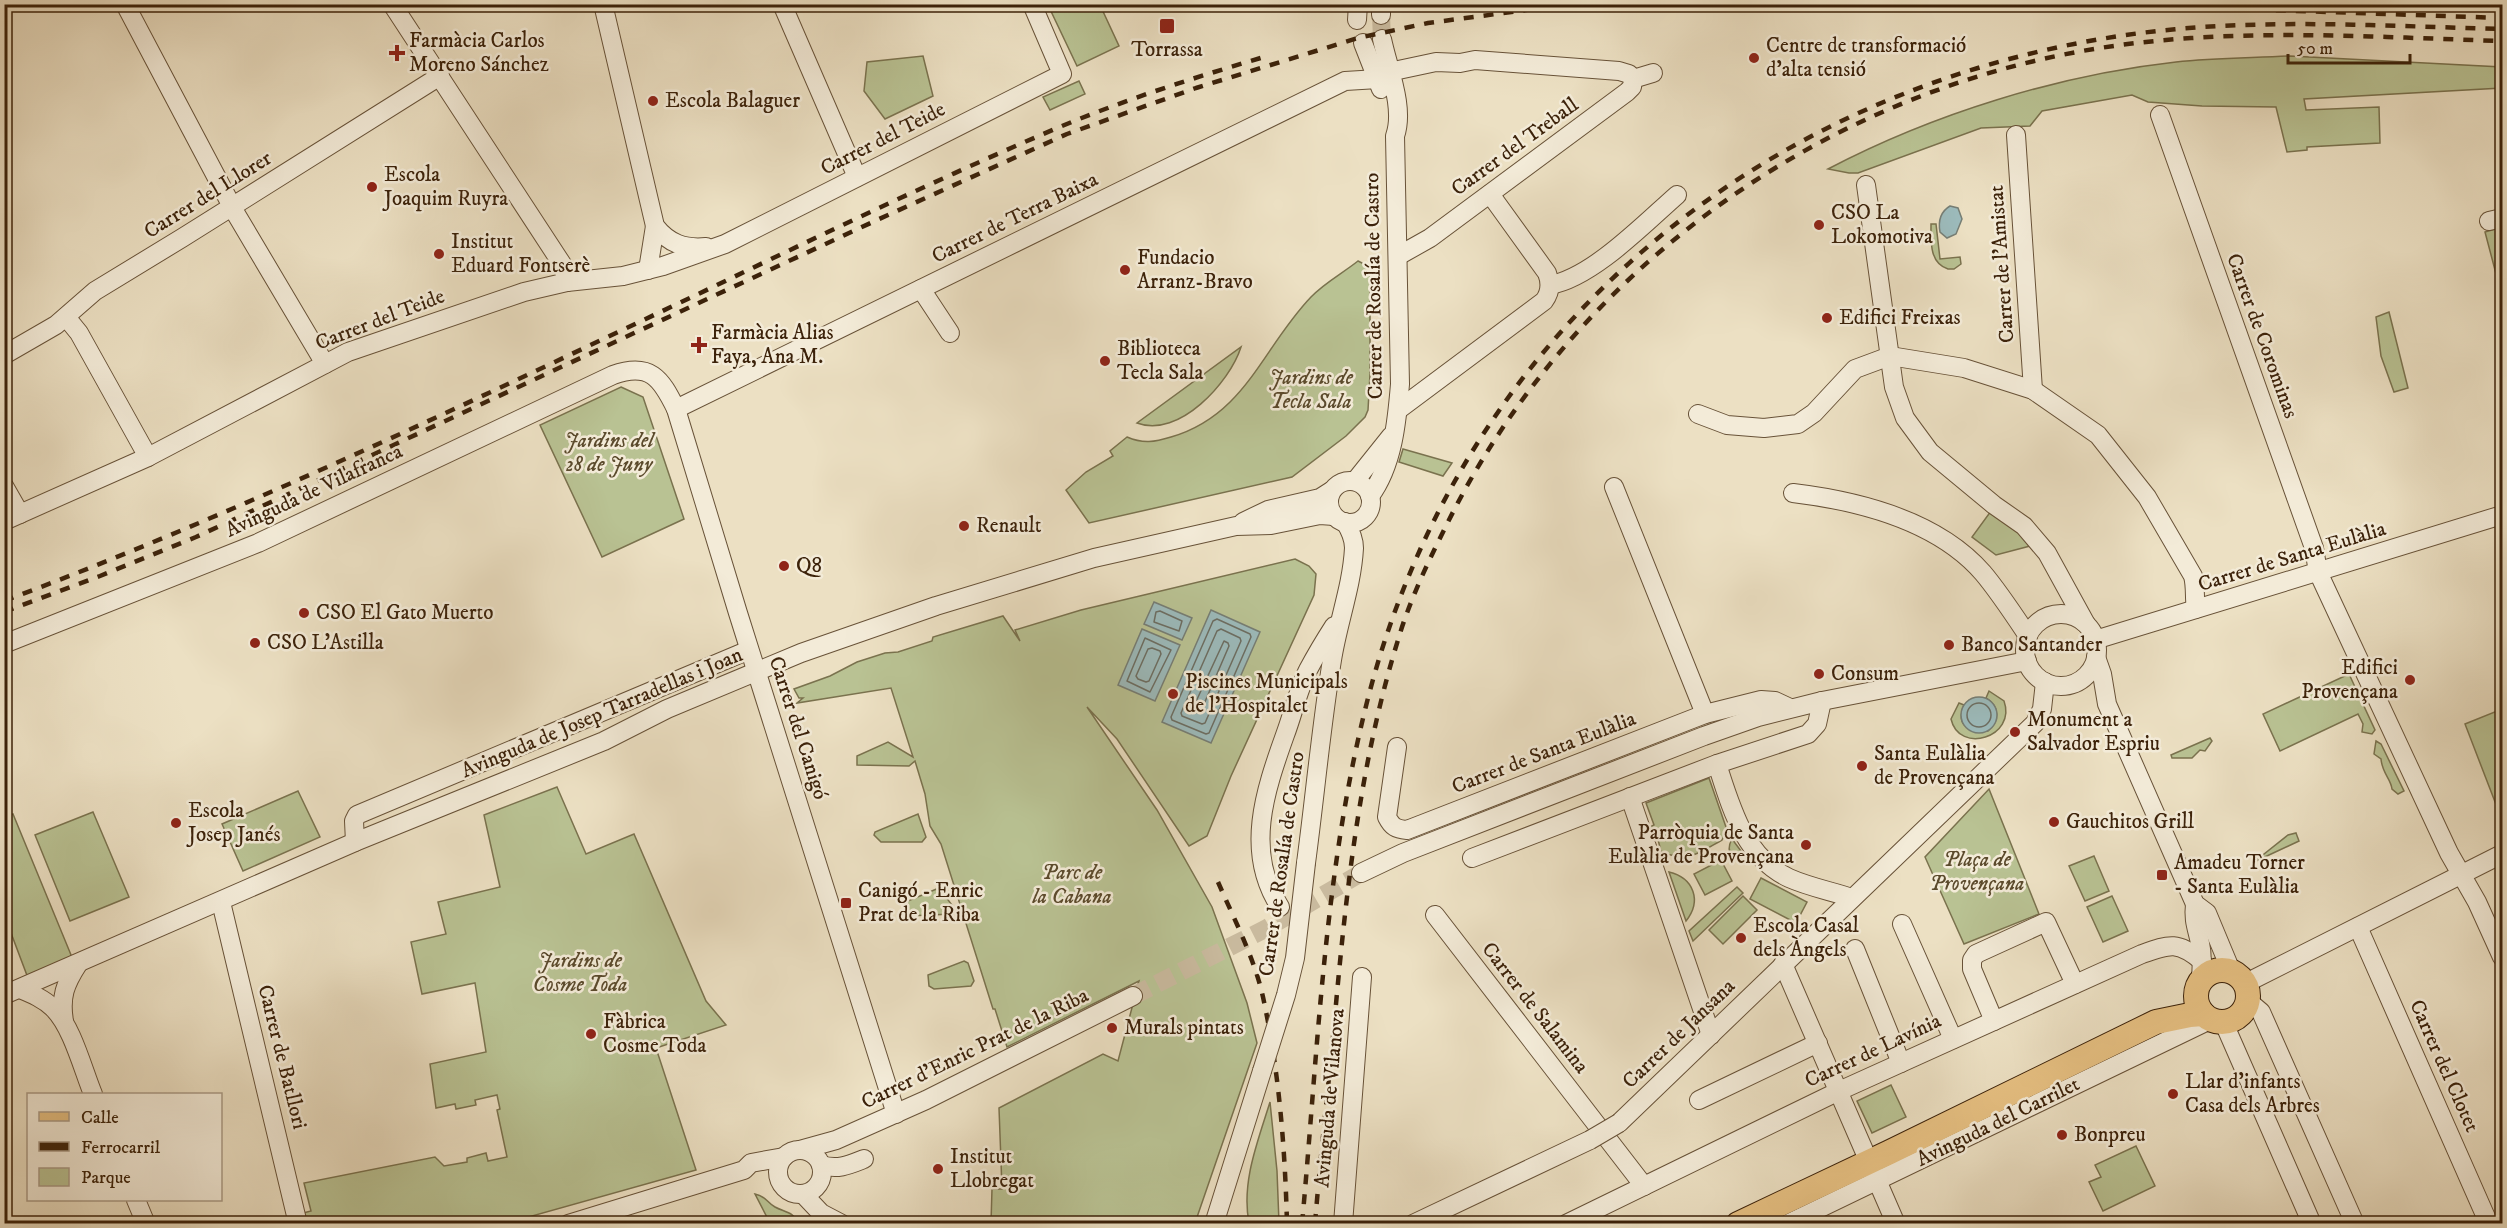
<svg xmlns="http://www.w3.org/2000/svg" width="2507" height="1228" font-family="'IM FELL DW Pica',serif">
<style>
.green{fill:#b9c293;stroke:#7a724e;stroke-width:1.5}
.water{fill:#9cbbbc;stroke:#767e75;stroke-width:1.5}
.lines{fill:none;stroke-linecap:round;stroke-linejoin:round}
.shore{stroke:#6c6e63;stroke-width:1.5}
.minor-tunnel{stroke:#c9ba9e;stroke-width:18;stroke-dasharray:18 9;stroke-linecap:butt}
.minor-casing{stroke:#685238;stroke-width:20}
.major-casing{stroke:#3c220a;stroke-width:26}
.minor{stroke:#f3ebd8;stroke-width:18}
.major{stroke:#e6c082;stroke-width:24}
.rail{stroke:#3c220a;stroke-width:4.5;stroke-dasharray:10 10;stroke-linecap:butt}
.minor-bridge-casing{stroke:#685238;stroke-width:20;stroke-linecap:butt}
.minor-bridge{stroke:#f3ebd8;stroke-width:18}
.poi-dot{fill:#8f2418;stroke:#f3ebd8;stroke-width:2}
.labels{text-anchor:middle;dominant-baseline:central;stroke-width:5;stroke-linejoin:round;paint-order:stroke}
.poi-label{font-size:21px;fill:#3c220a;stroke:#f3ebd8;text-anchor:start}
.street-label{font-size:21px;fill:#3c220a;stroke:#f3ebd8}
.park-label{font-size:21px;font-style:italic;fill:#5b4a2c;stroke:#f3ebd8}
</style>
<rect width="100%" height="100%" fill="#ece0c3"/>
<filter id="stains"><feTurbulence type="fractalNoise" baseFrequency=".00333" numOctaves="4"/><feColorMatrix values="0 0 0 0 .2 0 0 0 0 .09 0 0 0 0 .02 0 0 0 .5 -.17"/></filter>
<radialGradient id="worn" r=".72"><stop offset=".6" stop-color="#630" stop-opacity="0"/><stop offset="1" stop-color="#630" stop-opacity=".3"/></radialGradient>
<!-- green -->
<g class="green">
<polygon points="1048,5 1100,5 1119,46 1077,66"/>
<polygon points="923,56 933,96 885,119 864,91 867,62"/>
<path d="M 2290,56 L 2502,67 L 2502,88 L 2304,99 L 2306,110 L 2379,107 L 2380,143 L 2307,147 L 2307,150 L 2287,152 L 2276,107 L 2202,106 L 2148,102 L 2132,95 L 2042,111 L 2030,126 L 1981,128 L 1858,173 L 1849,173 L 1828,169 C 1933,114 2058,75 2176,62 C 2213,58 2252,58 2290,56 Z"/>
<polygon points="1079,81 1085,94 1050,110 1043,97"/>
<path d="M 1931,224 L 1936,224 L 1940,259 L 1960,257 L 1961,264 L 1954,269 L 1948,269 C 1929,263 1931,241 1931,224 Z"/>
<polygon points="2502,227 2502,289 2500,289 2485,232"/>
<path d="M 1358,261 L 1370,267 L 1370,374 L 1368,410 L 1365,417 L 1346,436 L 1292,477 L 1089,523 L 1066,490 L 1086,472 L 1113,456 L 1110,451 L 1127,437 C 1143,444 1155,442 1171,437 C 1246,415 1262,348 1311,297 C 1324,283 1343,273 1358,261 Z"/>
<polygon points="2389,312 2408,388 2394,392 2381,356 2376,317"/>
<path d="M 1241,347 C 1230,382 1179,439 1137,423 Z"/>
<polygon points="621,387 643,397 684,519 602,557 540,425"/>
<polygon points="1403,449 1452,463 1443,476 1399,462"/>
<polygon points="1991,511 2017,530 2030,546 1996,555 1972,537"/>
<polygon points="1295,559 1309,566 1316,574 1314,595 1231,776 1207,836 1189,846 1117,739 1087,707 1157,810 1212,907 1247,1003 1257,1043 1195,1223 991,1223 992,1189 1002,1189 999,1108 1103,1054 1118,1061 1139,981 1007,1047 995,1009 993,1009 941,844 930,826 925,794 915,761 909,766 857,765 857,756 888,742 913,757 891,688 797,703 803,698 799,698 794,689 830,676 857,662 885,653 898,652 932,641 933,637 1003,616 1020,641 1015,630 1081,610"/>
<polygon points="2349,674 2375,730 2372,734 2362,732 2363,724 2358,714 2280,751 2263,714"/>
<path d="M 1989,691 L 2004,701 C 2017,737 1959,755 1951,719 L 1959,703 L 1964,705 C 1955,727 1970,732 1988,731 C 2000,721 2000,707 1986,698 Z"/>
<polygon points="2502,709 2502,820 2465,724"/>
<polygon points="2210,738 2212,741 2205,751 2200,750 2192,758 2172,758 2171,755"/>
<path d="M 2376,741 L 2381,744 L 2404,791 L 2398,794 L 2392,789 C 2391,779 2382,773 2381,759 L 2374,754 Z"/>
<path d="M 1709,778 L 1727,830 L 1722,840 C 1711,846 1699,855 1686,857 C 1678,858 1670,853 1662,855 L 1656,832 L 1652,833 L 1650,827 L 1654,825 L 1646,803 Z"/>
<polygon points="557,787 586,854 634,834 706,1001 726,1025 656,1048 696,1170 507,1223 305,1223 303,1213 311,1211 304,1183 435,1157 444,1166 467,1162 467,1158 486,1153 488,1161 507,1157 497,1110 500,1109 497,1095 475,1100 476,1105 456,1109 455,1104 436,1108 430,1064 486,1052 475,983 422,994 411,942 446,934 438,902 500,887 484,815"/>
<polygon points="1989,789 2039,914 1964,944 1925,857"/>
<polygon points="298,791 320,837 243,871 222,824"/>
<polygon points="93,812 129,897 70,921 35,835"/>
<polygon points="13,814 76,967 31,986 5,917 5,817"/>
<polygon points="918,814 926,837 922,842 881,842 874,835 875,832"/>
<polygon points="2296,833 2299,841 2254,862 2288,835"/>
<path d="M 1732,839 L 1750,863 C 1735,865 1724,853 1732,839 Z"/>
<polygon points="2094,856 2109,891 2085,901 2069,866"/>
<polygon points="1721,860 1732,881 1705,895 1694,874"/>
<path d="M 1669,872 C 1694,878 1702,901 1686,921 Z"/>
<polygon points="1761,878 1807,902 1796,923 1750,899"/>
<polygon points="1737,887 1743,893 1693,941 1689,931"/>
<polygon points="939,888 955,909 953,914 907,916 903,915 903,903"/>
<polygon points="1743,896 1757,910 1723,944 1709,930"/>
<polygon points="2112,896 2128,931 2103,942 2087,907"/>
<polygon points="964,961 968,963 974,981 971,986 934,989 929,986 928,975"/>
<polygon points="1891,1085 1906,1117 1872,1133 1857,1101"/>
<path d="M 1270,1102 L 1277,1171 L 1279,1223 L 1249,1223 C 1241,1182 1258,1141 1270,1102 Z"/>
<polygon points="2136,1146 2155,1186 2103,1211 2089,1182 2101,1177 2095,1165"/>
<path d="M 755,1194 C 766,1196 766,1202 775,1207 C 784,1212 794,1212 799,1223 L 770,1223 Z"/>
</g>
<!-- water -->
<g class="water">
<path d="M 1950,206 L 1958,208 L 1962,219 L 1956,234 L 1947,238 L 1940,232 C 1938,221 1940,212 1950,206 Z"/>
<polygon points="1154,602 1192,618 1182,640 1144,624"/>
<polygon points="1211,610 1260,632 1211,743 1162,722"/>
<polygon points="1142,629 1180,645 1155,701 1118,685"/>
<circle cx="1979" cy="715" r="18"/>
</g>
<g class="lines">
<!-- shore -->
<g class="shore">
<polygon points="1160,611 1182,621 1179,631 1154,622 1156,612"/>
<polygon points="1217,619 1250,634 1251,637 1209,733 1206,734 1172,720 1171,717 1213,621"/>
<polygon points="1221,629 1240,638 1241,641 1205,723 1202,724 1182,716 1181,713 1217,631"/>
<polygon points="1145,638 1171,650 1150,692 1127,681"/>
<polygon points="1224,641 1228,643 1229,646 1201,711 1197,713 1193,708"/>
<polygon points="1152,648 1160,651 1161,654 1149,681 1146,682 1138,679 1136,676 1148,649"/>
<circle cx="1979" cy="715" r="12"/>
</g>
<!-- minor-tunnel -->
<g class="minor-tunnel">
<polyline points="1381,15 1382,39"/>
<polyline points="1133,996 1267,928 1361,873"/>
</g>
<defs>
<g id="minor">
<polyline points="125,4 236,214 325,364"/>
<polyline points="392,4 562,264 567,282"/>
<path d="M 603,4 L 655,226 C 669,244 685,249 706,247"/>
<polyline points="782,4 857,177"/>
<polyline points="1381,15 1381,4"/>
<polyline points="1357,20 1358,4"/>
<polyline points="1363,43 1381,89"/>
<polyline points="1389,72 1436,62 1460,63 1475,60 1619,71 1629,74 1633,79"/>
<polyline points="1633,79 1653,73"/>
<polyline points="2160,115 2314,548 2318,572 2449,853 2477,902 2502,957"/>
<polyline points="2016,135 2033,390"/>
<polyline points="1866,185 1894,387 1905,418 1930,452 1994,505 2024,526 2047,553 2086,624"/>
<polyline points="2489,221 2502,218"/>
<polyline points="1398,256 1430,238 1627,92 1632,87 1633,79"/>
<polyline points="648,270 655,226"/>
<path d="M 1550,285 C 1592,278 1645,223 1677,195"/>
<polyline points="921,289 950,333"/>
<polyline points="66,317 79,333 148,457"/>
<polyline points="4,355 56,325 95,291 182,238 440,76"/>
<path d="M 1890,356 L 1964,368 L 2033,390 L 2098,435 L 2147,497 L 2193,576 C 2196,587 2194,598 2196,609"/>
<polyline points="676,409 1345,81 1378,79"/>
<path d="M 1398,410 L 1544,301 C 1550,293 1551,283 1547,273 L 1490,194"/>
<polyline points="1698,414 1727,425 1764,428 1798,424 1814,413 1855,369 1890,356"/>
<polyline points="1355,481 1391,436"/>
<circle cx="1350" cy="502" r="21"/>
<polyline points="4,486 20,514"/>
<polyline points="1614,487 1705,714"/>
<path d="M 1793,493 C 1859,501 1937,520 1983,573 C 1999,592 2014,615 2028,636"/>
<path d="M 1370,496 C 1393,465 1397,421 1400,384 L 1395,136 C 1405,108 1388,68 1382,39"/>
<polyline points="4,521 148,457 348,352 524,292 567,282 623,276 663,266 725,244 1062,74 1032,4"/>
<polyline points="1243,522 1268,510 1320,498 1331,491"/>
<circle cx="2061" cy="650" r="36"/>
<polyline points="2095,640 2502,515"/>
<path d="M 4,644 L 258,543 L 613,375 C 650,362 661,378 676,409 L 738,613 L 896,1114"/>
<polyline points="2096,657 2102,674 2107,704 2195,904 2207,913 2232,973"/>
<path d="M 1397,747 L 1387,817 C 1392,827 1396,829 1407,830 L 1705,714 L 1761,700 L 1775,701 L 1790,708"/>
<path d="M 1717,764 C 1731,807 1744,857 1789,878 C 1809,887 1831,891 1852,898"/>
<polyline points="1630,797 1711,1035"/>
<polyline points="355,842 354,821 357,815 749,650"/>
<polyline points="1472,858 1717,764 1808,734 1817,724 1822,701"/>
<path d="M 1306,863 C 1315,796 1321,727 1332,660 C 1338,622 1352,586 1354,548 C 1354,538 1350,530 1345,522"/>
<polyline points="1361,873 1403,853 1704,736 1758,717 1822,701 2027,661"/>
<polyline points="221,902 298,1224"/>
<path d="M 2195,904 C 2193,921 2197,928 2200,943 C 2203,956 2202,970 2200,983"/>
<path d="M 1280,907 C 1244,852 1265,791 1285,735 C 1293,714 1298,690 1308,670 C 1316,655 1325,640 1334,626"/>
<polyline points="1435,915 1644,1186"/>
<polyline points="1902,924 1953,1039"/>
<polyline points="2358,927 2489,1224"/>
<polyline points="1855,949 1901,1063"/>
<polyline points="1783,964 1896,1224"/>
<polyline points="2244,984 2502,854"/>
<path d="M 20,989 C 32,994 44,999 53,1008 C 72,1026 83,1070 93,1094"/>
<polyline points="4,995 355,842 604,741 667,709 801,653 936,606 1094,558 1236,526 1271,525 1320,515 1334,516"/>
<polyline points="2248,1001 2261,1012 2355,1224"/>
<path d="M 64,1021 C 60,997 65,984 78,964"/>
<polyline points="1994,1021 1972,969 1972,960 1976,954 2046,922 2075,984"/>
<polyline points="2223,1021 2312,1224"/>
<polyline points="1699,1100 1818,1043"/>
<polyline points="1619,1123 2035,723 2042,709 2045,682"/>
<polyline points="800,1150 836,1140 926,1100 1133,996"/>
<circle cx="800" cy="1172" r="22"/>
<path d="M 821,1165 C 838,1170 849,1165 864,1159"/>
<polyline points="803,1194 821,1213 842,1224"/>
<polyline points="136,1200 146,1224"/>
<polyline points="568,1224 744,1170 751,1163 784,1157"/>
<polyline points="1214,1224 1262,1071"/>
<polyline points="1343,1224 1362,977"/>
<polyline points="1413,1224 1590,1140"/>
<path d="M 1566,1224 L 1839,1091 L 2142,954 C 2170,944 2178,941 2202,961"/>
<polyline points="1787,1224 2210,1020"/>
</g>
<g id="major">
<circle cx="2222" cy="996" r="26"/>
<polyline points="1738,1224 1890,1152 2156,1022 2190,1015 2203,1014"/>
</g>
</defs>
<!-- minor casing -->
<use href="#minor" class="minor-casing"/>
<!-- major casing -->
<use href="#major" class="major-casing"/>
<!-- minor -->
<use href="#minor" class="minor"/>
<!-- major -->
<use href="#major" class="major"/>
<!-- rail -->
<g class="rail">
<polyline points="2096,4 2502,18"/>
<polyline points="2364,4 2455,7"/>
<polyline points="1468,9 1501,4"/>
<path d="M 4,601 C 239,513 466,404 692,297 C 815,238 937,179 1062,126 C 1127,99 1196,77 1264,57"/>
<polyline points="4,612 100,576 196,537 877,220 1067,134 1196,88 1358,38 1428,23 1572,4"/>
<path d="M 1218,882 C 1234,919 1254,957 1263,997 C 1279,1071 1285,1147 1287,1224"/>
<path d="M 1302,1224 C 1318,1050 1324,871 1367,702 C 1460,335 1756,89 2126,35 C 2250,17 2377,26 2502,29"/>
<path d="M 1315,1224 C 1320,1161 1327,1099 1333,1037 C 1345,903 1358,769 1398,640 C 1410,599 1429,560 1448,522 C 1573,270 1822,92 2100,48 C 2233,27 2368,37 2502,41"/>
</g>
<defs>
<g id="minor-bridge">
<polyline points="1262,1071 1286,995 1295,958 1306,863"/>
<polyline points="1590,1140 1619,1123"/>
</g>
</defs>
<!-- minor-bridge casing -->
<use href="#minor-bridge" class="minor-bridge-casing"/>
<!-- minor-bridge -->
<use href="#minor-bridge" class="minor-bridge"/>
</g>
<!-- markers -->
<g class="poi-dot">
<rect x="1159" y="18" width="16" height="16" rx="3"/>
<path d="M394 44h6v6h6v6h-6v6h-6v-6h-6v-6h6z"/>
<circle cx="1754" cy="58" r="6"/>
<circle cx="653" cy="101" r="6"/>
<circle cx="372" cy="187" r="6"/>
<circle cx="1819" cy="225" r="6"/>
<circle cx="439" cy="254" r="6"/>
<circle cx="1125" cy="270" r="6"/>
<circle cx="1827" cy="318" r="6"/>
<path d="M696 336h6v6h6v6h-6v6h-6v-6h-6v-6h6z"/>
<circle cx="1105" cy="361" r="6"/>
<circle cx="964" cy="526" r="6"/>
<circle cx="784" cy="566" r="6"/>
<circle cx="304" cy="613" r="6"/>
<circle cx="255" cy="643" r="6"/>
<circle cx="1949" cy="645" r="6"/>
<circle cx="1819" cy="674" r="6"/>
<circle cx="2410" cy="680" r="6"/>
<circle cx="1173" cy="694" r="6"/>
<circle cx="2015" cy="732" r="6"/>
<circle cx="1862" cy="766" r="6"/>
<circle cx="2054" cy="822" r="6"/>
<circle cx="176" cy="823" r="6"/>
<circle cx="1806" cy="845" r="6"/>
<rect x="2156" y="869" width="12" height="12" rx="3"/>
<rect x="840" y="897" width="12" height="12" rx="3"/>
<circle cx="1741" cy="938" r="6"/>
<circle cx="1112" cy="1028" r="6"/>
<circle cx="591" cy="1034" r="6"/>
<circle cx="2173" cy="1094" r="6"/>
<circle cx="2062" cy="1135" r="6"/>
<circle cx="938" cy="1169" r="6"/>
</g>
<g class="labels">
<!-- poi labels -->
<g class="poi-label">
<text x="409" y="41">Farmàcia Carlos<tspan x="409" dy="24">Moreno Sánchez</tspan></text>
<text x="1766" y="46">Centre de transformació<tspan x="1766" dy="24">d'alta tensió</tspan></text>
<text x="1167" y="50" text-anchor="middle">Torrassa</text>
<text x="665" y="101">Escola Balaguer</text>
<text x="384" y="175">Escola<tspan x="384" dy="24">Joaquim Ruyra</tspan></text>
<text x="1831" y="213">CSO La<tspan x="1831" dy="24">Lokomotiva</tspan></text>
<text x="451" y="242">Institut<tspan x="451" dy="24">Eduard Fontserè</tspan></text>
<text x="1137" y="258">Fundacio<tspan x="1137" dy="24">Arranz-Bravo</tspan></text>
<text x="1839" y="318">Edifici Freixas</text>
<text x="711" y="333">Farmàcia Alias<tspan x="711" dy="24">Faya, Ana M.</tspan></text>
<text x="1117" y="349">Biblioteca<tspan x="1117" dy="24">Tecla Sala</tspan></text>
<text x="976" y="526">Renault</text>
<text x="796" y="566">Q8</text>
<text x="316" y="613">CSO El Gato Muerto</text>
<text x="267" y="643">CSO L'Astilla</text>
<text x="1961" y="645">Banco Santander</text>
<text x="2398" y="668" text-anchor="end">Edifici<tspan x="2398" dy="24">Provençana</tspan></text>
<text x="1831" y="674">Consum</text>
<text x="1185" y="682">Piscines Municipals<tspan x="1185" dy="24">de l'Hospitalet</tspan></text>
<text x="2027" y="720">Monument a<tspan x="2027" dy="24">Salvador Espriu</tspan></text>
<text x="1874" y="754">Santa Eulàlia<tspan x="1874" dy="24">de Provençana</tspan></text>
<text x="188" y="811">Escola<tspan x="188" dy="24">Josep Janés</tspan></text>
<text x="2066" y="822">Gauchitos Grill</text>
<text x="1794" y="833" text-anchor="end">Parròquia de Santa<tspan x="1794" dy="24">Eulàlia de Provençana</tspan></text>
<text x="2174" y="863">Amadeu Torner<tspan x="2174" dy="24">- Santa Eulàlia</tspan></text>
<text x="858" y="891">Canigó - Enric<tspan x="858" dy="24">Prat de la Riba</tspan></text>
<text x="1753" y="926">Escola Casal<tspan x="1753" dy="24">dels Àngels</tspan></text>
<text x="603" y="1022">Fàbrica<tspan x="603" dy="24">Cosme Toda</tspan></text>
<text x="1124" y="1028">Murals pintats</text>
<text x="2185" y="1082">Llar d'infants<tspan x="2185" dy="24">Casa dels Arbres</tspan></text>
<text x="2074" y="1135">Bonpreu</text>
<text x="950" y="1157">Institut<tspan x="950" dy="24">Llobregat</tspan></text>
</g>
<!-- street labels -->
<g class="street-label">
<text transform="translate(883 139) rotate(-27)">Carrer del Teide</text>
<text transform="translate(1515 147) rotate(-36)">Carrer del Treball</text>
<text transform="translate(208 195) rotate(-32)">Carrer del Llorer</text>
<text transform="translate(1015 218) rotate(-26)">Carrer de Terra Baixa</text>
<text transform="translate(2002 264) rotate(-94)">Carrer de l'Amistat</text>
<text transform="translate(1374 286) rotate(-91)">Carrer de Rosalía de Castro</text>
<text transform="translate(380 320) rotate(-21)">Carrer del Teide</text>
<text transform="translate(2262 336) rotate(70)">Carrer de Corominas</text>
<text transform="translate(314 491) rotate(-25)">Avinguda de Vilafranca</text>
<text transform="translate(2292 557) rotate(-17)">Carrer de Santa Eulàlia</text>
<text transform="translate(602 713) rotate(-23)">Avinguda de Josep Tarradellas i Joan</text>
<text transform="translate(798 728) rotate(72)">Carrer del Canigó</text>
<text transform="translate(1544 753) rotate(-21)">Carrer de Santa Eulàlia</text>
<text transform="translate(1282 864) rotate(-82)">Carrer de Rosalía de Castro</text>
<text transform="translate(1535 1008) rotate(52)">Carrer de Salamina</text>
<text transform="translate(1679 1034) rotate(-44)">Carrer de Jansana</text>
<text transform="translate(975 1049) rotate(-26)">Carrer d'Enric Prat de la Riba</text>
<text transform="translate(1873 1051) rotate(-25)">Carrer de Lavínia</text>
<text transform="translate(282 1057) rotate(76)">Carrer de Batllori</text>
<text transform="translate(2444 1066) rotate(66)">Carrer del Clotet</text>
<text transform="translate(1330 1098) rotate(-85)">Avinguda de Vilanova</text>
<text transform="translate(1998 1122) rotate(-26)">Avinguda del Carrilet</text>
</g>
<!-- park labels -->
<g class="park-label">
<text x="1311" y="378">Jardins de<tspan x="1311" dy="24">Tecla Sala</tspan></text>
<text x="609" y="441">Jardins del<tspan x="609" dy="24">28 de Juny</tspan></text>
<text x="1977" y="860">Plaça de<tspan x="1977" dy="24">Provençana</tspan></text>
<text x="1072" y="873">Parc de<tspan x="1072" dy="24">la Cabana</tspan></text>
<text x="580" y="961">Jardins de<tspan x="580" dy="24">Cosme Toda</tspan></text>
</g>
</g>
<!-- margin -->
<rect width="2507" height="1228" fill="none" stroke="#ece0c3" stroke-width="24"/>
<rect x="6" y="6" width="2495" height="1216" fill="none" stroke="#3c220a" stroke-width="3"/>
<rect x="12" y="12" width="2483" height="1204" fill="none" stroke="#3c220a" stroke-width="1.5"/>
<!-- legend -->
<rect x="27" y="1093" width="195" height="108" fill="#f3ebd8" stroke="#aa9b86" stroke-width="1.5"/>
<rect x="39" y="1112" width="30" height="9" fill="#e6c082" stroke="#aa9b86" stroke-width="1.5"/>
<text x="81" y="1123" font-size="18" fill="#3c220a">Calle</text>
<rect x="39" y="1142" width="30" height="9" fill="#3c220a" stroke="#aa9b86" stroke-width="1.5"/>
<text x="81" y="1153" font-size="18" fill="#3c220a">Ferrocarril</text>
<rect x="39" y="1168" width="30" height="18" fill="#b9c293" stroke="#aa9b86" stroke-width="1.5"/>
<text x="81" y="1183" font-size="18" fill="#3c220a">Parque</text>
<!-- scale -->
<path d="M2288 54v9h122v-9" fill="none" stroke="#3c220a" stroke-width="3"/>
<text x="2297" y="54" font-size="18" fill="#3c220a" stroke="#f3ebd8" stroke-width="4.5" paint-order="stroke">50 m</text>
<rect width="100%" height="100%" filter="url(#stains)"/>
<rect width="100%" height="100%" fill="url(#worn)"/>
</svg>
